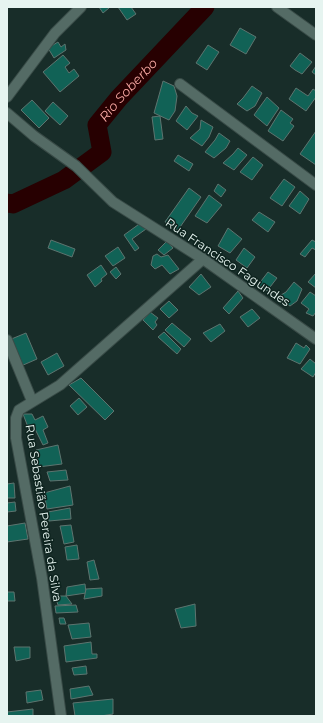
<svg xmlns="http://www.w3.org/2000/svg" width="323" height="723" font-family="Montserrat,sans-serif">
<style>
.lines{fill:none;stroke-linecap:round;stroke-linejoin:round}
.river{stroke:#270001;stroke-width:19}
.building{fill:#116256;stroke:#5d746f}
.minor-casing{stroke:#394b47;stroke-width:12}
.minor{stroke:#546b65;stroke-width:10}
.labels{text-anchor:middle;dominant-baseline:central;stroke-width:3;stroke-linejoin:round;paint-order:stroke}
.street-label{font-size:12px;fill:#e6f4f0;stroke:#0e241f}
.water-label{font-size:13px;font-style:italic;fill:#f6a6a2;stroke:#0e241f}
</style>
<rect width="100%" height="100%" fill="#182d29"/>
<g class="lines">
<!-- river -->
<path class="river" id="s1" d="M 7,203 L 13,204 L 64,180 L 102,152 L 97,125 L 119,98 L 205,7"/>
</g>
<!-- building -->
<g class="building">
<polygon points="99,7 108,7 109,8 103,13"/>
<polygon points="118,7 131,7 136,14 127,20"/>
<polygon points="240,28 256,37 246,54 230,45"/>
<polygon points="58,42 61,47 65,44 66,50 54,58 48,48"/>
<polygon points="208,45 219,52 207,70 196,63"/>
<polygon points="300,53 312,62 302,74 295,70 290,66"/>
<polygon points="63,55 70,63 65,67 69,73 74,69 79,76 60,92 43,72"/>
<polygon points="316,66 316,75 312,72"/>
<polygon points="163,81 174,86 177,96 175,111 169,120 154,113"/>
<polygon points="252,86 262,93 255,106 247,111 237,104 243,98"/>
<polygon points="296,88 308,96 313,89 316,91 316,97 306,111 289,99"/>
<polygon points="267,97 279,108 267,126 254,115"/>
<polygon points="32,100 49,118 39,128 21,110"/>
<polygon points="53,102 68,116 60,125 45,111"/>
<polygon points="186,106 192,113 198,116 187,130 176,121"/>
<polygon points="281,110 293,119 290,123 294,126 283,141 268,131"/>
<polygon points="160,116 163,139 155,140 152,117"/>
<polygon points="201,120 213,127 209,137 202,146 190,138 200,129"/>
<polygon points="316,131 316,165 300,154"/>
<polygon points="219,133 230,141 226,148 214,158 205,152 215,140"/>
<polygon points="238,148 247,155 234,170 223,163 233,154"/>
<polygon points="178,155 193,164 189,171 174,161"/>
<polygon points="253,157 263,165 252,180 240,172"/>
<polygon points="284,179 295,187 282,206 270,198"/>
<polygon points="218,184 226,190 221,197 214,191"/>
<polygon points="189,188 201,197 178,230 165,222"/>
<polygon points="300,191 309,199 300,214 289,206"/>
<polygon points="209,195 222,205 207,223 195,216"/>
<polygon points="259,212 275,222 268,232 252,220"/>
<polygon points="142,222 146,229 132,239 139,248 135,251 124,235"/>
<polygon points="228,228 242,239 230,253 218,246"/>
<polygon points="51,240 75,249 72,257 48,248"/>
<polygon points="312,240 316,242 316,250 312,248 305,257 300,254"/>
<polygon points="167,241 173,248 164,255 158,250"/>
<polygon points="118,247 125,258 113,266 105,256"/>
<polygon points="244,248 255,257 247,268 236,260"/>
<polygon points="157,254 161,257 168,255 179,269 170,274 162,265 155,269 151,265 153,256"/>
<polygon points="101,265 107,274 101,279 102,281 95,287 87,275"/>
<polygon points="116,267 121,274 116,279 110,272"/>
<polygon points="268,272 277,278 267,291 258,285"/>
<polygon points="316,273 316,288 308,282"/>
<polygon points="201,274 211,287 199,295 189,287"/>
<polygon points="294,282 302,289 297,301 290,306 276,298 286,292"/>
<polygon points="238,291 243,298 229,314 223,308"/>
<polygon points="310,292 316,296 316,312 313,316 306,313 309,309 301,303"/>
<polygon points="169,301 178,310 169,318 160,309"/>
<polygon points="252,309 260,318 248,327 240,317"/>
<polygon points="150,312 158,318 155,322 157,325 153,330 143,320"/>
<polygon points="172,323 191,339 184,347 165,330"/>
<polygon points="220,324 225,331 211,342 203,333"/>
<polygon points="164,332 181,349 177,354 158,337"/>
<polygon points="26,333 37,359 21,366 9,340"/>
<polygon points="296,343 304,348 306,345 310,349 300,364 287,358"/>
<polygon points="57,353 64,366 48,375 41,362"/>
<polygon points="310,359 316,364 316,372 313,377 301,369"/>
<polygon points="81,378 114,411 105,420 69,385"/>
<polygon points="79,398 87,407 78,415 70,406"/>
<polygon points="23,414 32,414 35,420 43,416 48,427 43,430 48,443 43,445 34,427 28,427"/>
<polygon points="58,445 62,464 38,467 36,450"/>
<polygon points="66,470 68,480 50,481 47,472"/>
<polygon points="14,483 15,498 7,498 7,484"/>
<polygon points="70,486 73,505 47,509 44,493"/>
<polygon points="15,502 16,511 7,512 7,503"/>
<polygon points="70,508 71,519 49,521 48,512"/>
<polygon points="25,523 28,539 7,542 7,526"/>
<polygon points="71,525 74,542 64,544 60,526"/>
<polygon points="77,545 79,559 67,560 65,547"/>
<polygon points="94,560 99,579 90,580 87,562"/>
<polygon points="85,584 86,593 66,596 67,587"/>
<polygon points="102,588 102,596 84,599 86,589"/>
<polygon points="7,592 14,592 15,601 7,601"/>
<polygon points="55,596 66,596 72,604 58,605"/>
<polygon points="195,604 196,626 181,628 175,609"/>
<polygon points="76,605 78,612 56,613 55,606"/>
<polygon points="59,618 64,618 66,624 60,624"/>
<polygon points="89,623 91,637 72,639 68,625"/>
<polygon points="91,642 92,654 97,654 97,658 66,662 64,646"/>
<polygon points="14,647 30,647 30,658 16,661"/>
<polygon points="86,666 87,674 74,675 72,668"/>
<polygon points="89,686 93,695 71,699 70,689"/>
<polygon points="41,690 43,700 27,703 26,692"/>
<polygon points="113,699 113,714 101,716 75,716 73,703"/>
<polygon points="33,709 33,716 7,716 7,712"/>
</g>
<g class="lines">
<defs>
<g id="minor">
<polyline points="277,7 316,35"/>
<polyline points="180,84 316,185"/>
<polyline points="7,97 55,33 81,7"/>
<polyline points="7,113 34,136 76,166 113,202 203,259 316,339"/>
<polyline points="7,340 32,401"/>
<polyline points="61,716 42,578 16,438 16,418 19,410 60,385 203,259"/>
</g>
</defs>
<!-- minor casing -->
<use href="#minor" class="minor-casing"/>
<!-- minor -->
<use href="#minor" class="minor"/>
</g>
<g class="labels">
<!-- street labels -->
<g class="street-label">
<text transform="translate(228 262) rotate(34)">Rua Francisco Fagundes</text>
<text transform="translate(44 513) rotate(81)">Rua Sebastião Pereira da Silva</text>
</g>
<!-- water labels -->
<g class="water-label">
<text stroke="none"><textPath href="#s1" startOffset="184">Rio Soberbo</textPath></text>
</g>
</g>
<!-- border -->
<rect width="323" height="723" fill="none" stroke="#e6f4f0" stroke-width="16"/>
</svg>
